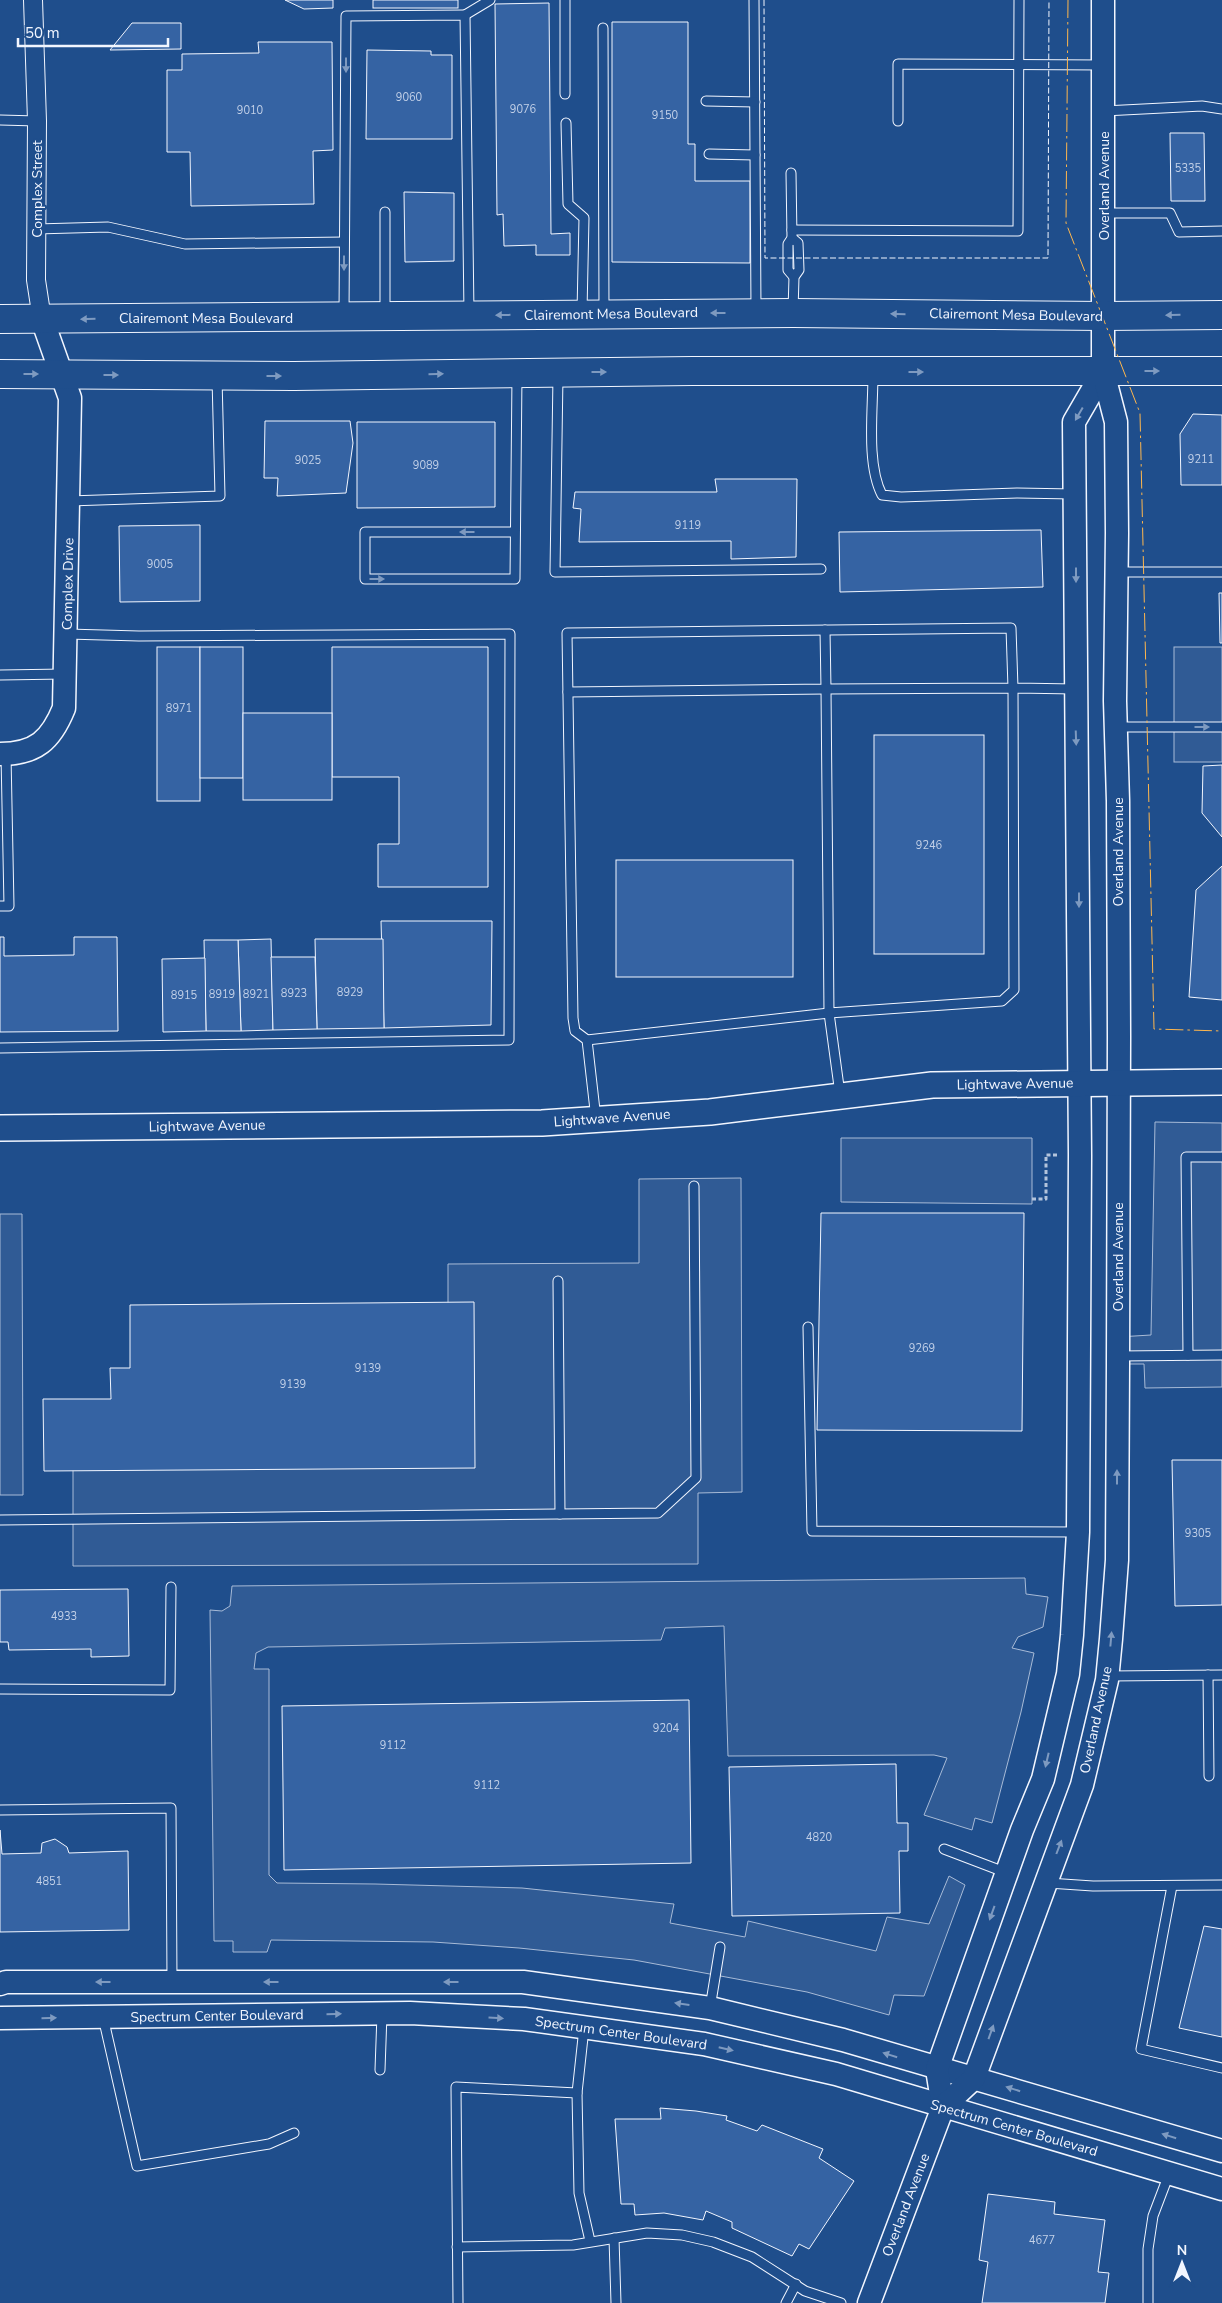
<svg xmlns="http://www.w3.org/2000/svg" width="1222" height="2303" font-family="'Nunito Sans',sans-serif">
<style>
.parking{fill:#305b95;stroke:#a8bbd7}
.building{fill:#3563a3;stroke:#f2f6ff}
.lines{fill:none;stroke-linecap:round;stroke-linejoin:round}
.service-casing{stroke:#f2f6ff;stroke-width:11}
.minor-casing{stroke:#f2f6ff;stroke-width:20}
.tertiary-casing{stroke:#f2f6ff;stroke-width:25}
.secondary-casing{stroke:#f2f6ff;stroke-width:28}
.primary-casing{stroke:#f2f6ff;stroke-width:30}
.path{stroke:#b3c4dc;stroke-width:3;stroke-dasharray:4 2.5;stroke-linecap:butt}
.service{stroke:#1f4e8c;stroke-width:9}
.minor{stroke:#1f4e8c;stroke-width:18}
.tertiary{stroke:#1f4e8c;stroke-width:22}
.secondary{stroke:#1f4e8c;stroke-width:25}
.primary{stroke:#1f4e8c;stroke-width:28}
.fence{stroke:#f2f6ff;stroke-width:1;stroke-dasharray:6 2.5;stroke-linecap:butt}
.power{stroke:#ffb74d;stroke-width:1;stroke-dasharray:18 4 2.5 4;stroke-linecap:butt}
.oneway{fill:#7e9ac0}
.labels{text-anchor:middle;dominant-baseline:central;stroke-width:4;stroke-linejoin:round;paint-order:stroke}
.number-label{font-size:11px;fill:#c3d1e8}
.street-label{font-size:14px;fill:#f2f6ff;stroke:#1f4e8c}
</style>
<rect width="100%" height="100%" fill="#1f4e8c"/>
<!-- parking -->
<g class="parking">
<rect x="1174" y="647" width="48" height="115"/>
<polygon points="1155,1122 1222,1123 1222,1387 1145,1388 1144,1364 1118,1364 1118,1337 1151,1335"/>
<polygon points="841,1138 1032,1138 1032,1204 841,1202"/>
<polygon points="741,1178 742,1492 698,1493 698,1564 73,1566 73,1467 448,1465 448,1264 639,1263 639,1179"/>
<polygon points="0,1214 22,1214 23,1495 0,1495"/>
<polygon points="1025,1578 1026,1594 1048,1597 1043,1627 1018,1637 1012,1648 1034,1653 1021,1712 992,1823 975,1818 972,1830 924,1815 947,1758 934,1755 728,1756 724,1626 665,1628 661,1640 268,1647 256,1653 254,1669 269,1669 269,1875 277,1883 375,1884 522,1888 674,1904 670,1923 745,1937 748,1921 876,1951 887,1917 929,1924 949,1876 965,1885 924,1996 894,1995 889,2015 807,1992 634,1960 519,1948 433,1942 271,1940 267,1952 233,1952 233,1941 214,1941 210,1610 222,1611 230,1606 232,1586"/>
</g>
<!-- building -->
<g class="building">
<polygon points="285,0 333,0 333,8 304,9"/>
<rect x="373" y="0" width="85" height="8"/>
<polygon points="549,3 551,234 570,233 570,255 536,255 536,245 504,246 503,214 497,215 495,4"/>
<polygon points="612,22 688,22 688,144 695,144 695,181 750,181 750,263 612,262"/>
<polygon points="132,23 181,23 181,49 110,50"/>
<polygon points="258,42 332,42 333,150 313,151 314,204 191,206 190,152 167,152 167,70 182,70 182,54 259,53"/>
<polygon points="367,50 431,51 431,55 452,55 452,139 366,139"/>
<polygon points="1170,133 1204,133 1205,201 1171,201"/>
<polygon points="404,192 454,193 454,261 405,262"/>
<polygon points="1193,414 1222,415 1222,485 1181,485 1180,434"/>
<polygon points="265,421 350,421 353,443 346,493 277,496 278,478 264,478"/>
<polygon points="357,422 495,422 495,507 357,508"/>
<polygon points="715,479 797,479 796,557 731,559 731,541 579,542 581,509 573,508 575,492 717,492"/>
<polygon points="200,525 200,601 120,602 119,526"/>
<polygon points="1041,530 1043,587 840,592 839,532"/>
<polygon points="1219,593 1222,593 1222,643 1220,643"/>
<rect x="157" y="647" width="43" height="154"/>
<rect x="200" y="647" width="43" height="131"/>
<polygon points="332,647 488,647 488,887 378,887 378,844 399,844 399,777 332,777"/>
<rect x="243" y="713" width="89" height="87"/>
<rect x="874" y="735" width="110" height="219"/>
<polygon points="1222,765 1222,837 1202,813 1203,766"/>
<rect x="616" y="860" width="177" height="117"/>
<polygon points="1222,866 1222,1000 1189,997 1196,890"/>
<polygon points="381,921 492,921 491,1025 384,1028"/>
<polygon points="0,937 4,937 4,956 74,955 74,937 117,937 118,1031 0,1032"/>
<polygon points="271,939 273,1030 241,1031 238,940"/>
<polygon points="315,939 383,939 384,1028 317,1029"/>
<polygon points="204,940 238,940 241,1031 206,1031"/>
<polygon points="271,957 315,957 317,1029 273,1030"/>
<polygon points="205,958 206,1031 163,1032 162,959"/>
<polygon points="821,1213 1024,1213 1022,1431 817,1430"/>
<polygon points="474,1302 475,1468 44,1471 43,1399 111,1399 110,1368 130,1368 130,1305"/>
<polygon points="1172,1460 1222,1460 1222,1605 1175,1606"/>
<polygon points="128,1589 129,1656 91,1657 91,1649 9,1650 8,1642 0,1642 0,1590"/>
<polygon points="689,1700 691,1863 284,1870 282,1706"/>
<polygon points="896,1764 897,1823 908,1823 908,1851 899,1851 900,1913 732,1916 729,1767"/>
<polygon points="0,1830 2,1854 41,1853 42,1843 55,1839 67,1847 69,1853 128,1851 129,1930 0,1932"/>
<polygon points="1204,1926 1222,1929 1222,2037 1179,2028"/>
<polygon points="660,2108 696,2111 727,2116 726,2120 757,2131 762,2125 823,2149 819,2158 854,2181 809,2249 799,2244 792,2256 732,2228 732,2222 706,2211 703,2220 664,2213 635,2215 634,2204 621,2204 615,2119 661,2119"/>
<polygon points="988,2194 1055,2202 1054,2214 1105,2220 1098,2272 1109,2273 1105,2303 982,2303 988,2262 979,2260"/>
</g>
<g class="lines">
<defs>
<g id="service">
<polyline points="754,0 756,310"/>
<polyline points="465,15 490,0"/>
<polyline points="603,28 604,311"/>
<polyline points="565,94 565,0"/>
<polyline points="706,101 755,102"/>
<polyline points="1104,111 1202,106 1222,109"/>
<polyline points="0,120 37,121"/>
<polyline points="898,121 898,64 1103,65"/>
<polyline points="566,123 568,204 584,218 582,312"/>
<polyline points="709,154 755,155"/>
<polyline points="791,173 792,238 788,244 788,270 794,277"/>
<polyline points="385,212 385,314"/>
<polyline points="1104,213 1170,213 1179,232 1222,231"/>
<polyline points="36,229 108,227 185,244 344,242"/>
<polyline points="792,230 1018,231 1019,0"/>
<polyline points="792,238 798,243 799,270 794,277 793,311"/>
<polyline points="344,314 346,16 465,15 469,313"/>
<path d="M 873,374 C 873,410 866,464 882,495 L 901,497 L 1017,493 L 1074,494"/>
<polyline points="558,375 555,572 821,569"/>
<polyline points="69,501 220,496 217,378"/>
<polyline points="515,532 365,532 365,579 515,579 517,375"/>
<polyline points="1117,572 1222,572"/>
<polyline points="0,675 65,674"/>
<polyline points="568,692 826,689 825,630"/>
<polyline points="1117,727 1222,727"/>
<polyline points="0,906 9,906 6,755"/>
<polyline points="587,1040 575,1031 573,1018 567,633 1011,628 1013,688 826,689 829,1013 1002,1001 1014,990 1013,688 1075,689"/>
<polyline points="0,1048 509,1040 510,634 139,636 67,634"/>
<polyline points="596,1119 587,1040 829,1013 840,1094"/>
<polyline points="558,1281 560,1514"/>
<polyline points="808,1327 812,1531 1078,1532"/>
<polyline points="1188,1355 1186,1157 1222,1157"/>
<polyline points="1118,1356 1222,1355"/>
<polyline points="0,1520 658,1513 696,1478 694,1186"/>
<polyline points="1208,1675 1209,1776"/>
<polyline points="1108,1676 1222,1675"/>
<polyline points="0,1689 170,1690 171,1587"/>
<polyline points="0,1810 171,1808 172,1982"/>
<polyline points="944,1849 1007,1873"/>
<polyline points="1048,1883 1093,1886 1222,1885"/>
<polyline points="1172,1886 1141,2049 1222,2068"/>
<polyline points="710,2008 720,1947"/>
<polyline points="103,2017 137,2166 269,2144 294,2133"/>
<polyline points="380,2070 382,2014"/>
<polyline points="577,2093 579,2193 590,2241"/>
<polyline points="614,2238 616,2303"/>
<polyline points="457,2247 573,2245 647,2233 682,2235 713,2242 752,2257 805,2291 841,2303"/>
<polyline points="458,2303 456,2087 577,2093 584,2028"/>
<polyline points="786,2303 796,2284"/>
<polyline points="1148,2303 1148,2249 1153,2216 1169,2174"/>
</g>
<polyline id="minor" points="33,0 37,121 36,280 42,319"/>
<g id="tertiary">
<path d="M 0,754 C 36,754 51,740 64,708 L 70,398 L 42,319"/>
<polyline points="0,1984 6,1982 523,1982 710,2008 843,2040 1222,2151"/>
<polyline points="0,2018 410,2013 524,2019 704,2044 836,2074 1222,2189"/>
<polyline points="943,2107 937,2069 1022,1830 1043,1779 1068,1674 1072,1635 1078,1532 1080,1155 1074,422 1103,372"/>
<polyline points="869,2303 943,2107 974,2078 1082,1785 1107,1680 1111,1639 1117,1560 1118,1364 1119,1036 1118,801 1115,701 1117,533 1116,422 1103,372 1103,0"/>
</g>
<polyline id="secondary" points="0,1128 542,1123 710,1112 932,1085 1222,1082"/>
<g id="primary">
<polyline points="0,319 793,313 1104,316 1222,315"/>
<polyline points="0,374 294,376 692,371 1222,371"/>
</g>
</defs>
<!-- service casing -->
<use href="#service" class="service-casing"/>
<!-- minor casing -->
<use href="#minor" class="minor-casing"/>
<!-- tertiary casing -->
<use href="#tertiary" class="tertiary-casing"/>
<!-- secondary casing -->
<use href="#secondary" class="secondary-casing"/>
<!-- primary casing -->
<use href="#primary" class="primary-casing"/>
<!-- path -->
<polyline class="path" points="1032,1199 1046,1199 1046,1155 1059,1155"/>
<!-- service -->
<use href="#service" class="service"/>
<!-- minor -->
<use href="#minor" class="minor"/>
<!-- tertiary -->
<use href="#tertiary" class="tertiary"/>
<!-- secondary -->
<use href="#secondary" class="secondary"/>
<!-- primary -->
<use href="#primary" class="primary"/>
<!-- fence -->
<polyline class="fence" points="764,0 765,258 1048,258 1049,0"/>
<!-- power -->
<polyline class="power" points="1068,0 1066,223 1140,413 1154,1029 1222,1031"/>
</g>
<!-- one-way arrows -->
<defs><path id="oneway-solid" d="M-6-.8H1V-3.2L6.5 0L1 3.2V.8H-6Z" transform="scale(1.25)"/></defs>
<g class="oneway">
<use href="#oneway-solid" transform="translate(346 65) rotate(90)"/>
<use href="#oneway-solid" transform="translate(344 263) rotate(90)"/>
<use href="#oneway-solid" transform="translate(718 313) rotate(180)"/>
<use href="#oneway-solid" transform="translate(898 314) rotate(-179)"/>
<use href="#oneway-solid" transform="translate(503 315) rotate(179)"/>
<use href="#oneway-solid" transform="translate(1173 315) rotate(179)"/>
<use href="#oneway-solid" transform="translate(88 319) rotate(179)"/>
<use href="#oneway-solid" transform="translate(1152 371)"/>
<use href="#oneway-solid" transform="translate(599 372)"/>
<use href="#oneway-solid" transform="translate(916 372)"/>
<use href="#oneway-solid" transform="translate(31 374)"/>
<use href="#oneway-solid" transform="translate(436 374) rotate(-1)"/>
<use href="#oneway-solid" transform="translate(111 375)"/>
<use href="#oneway-solid" transform="translate(274 376)"/>
<use href="#oneway-solid" transform="translate(1079 414) rotate(120)"/>
<use href="#oneway-solid" transform="translate(467 532) rotate(180)"/>
<use href="#oneway-solid" transform="translate(1076 575) rotate(90)"/>
<use href="#oneway-solid" transform="translate(377 579)"/>
<use href="#oneway-solid" transform="translate(1202 727)"/>
<use href="#oneway-solid" transform="translate(1076 738) rotate(88)"/>
<use href="#oneway-solid" transform="translate(1079 900) rotate(90)"/>
<use href="#oneway-solid" transform="translate(1117 1477) rotate(-90)"/>
<use href="#oneway-solid" transform="translate(1111 1639) rotate(-85)"/>
<use href="#oneway-solid" transform="translate(1047 1760) rotate(103)"/>
<use href="#oneway-solid" transform="translate(1059 1847) rotate(-69)"/>
<use href="#oneway-solid" transform="translate(992 1913) rotate(110)"/>
<use href="#oneway-solid" transform="translate(103 1982) rotate(180)"/>
<use href="#oneway-solid" transform="translate(271 1982) rotate(180)"/>
<use href="#oneway-solid" transform="translate(451 1982) rotate(180)"/>
<use href="#oneway-solid" transform="translate(682 2004) rotate(-172)"/>
<use href="#oneway-solid" transform="translate(334 2014) rotate(-1)"/>
<use href="#oneway-solid" transform="translate(49 2018) rotate(-1)"/>
<use href="#oneway-solid" transform="translate(496 2018) rotate(3)"/>
<use href="#oneway-solid" transform="translate(991 2032) rotate(-70)"/>
<use href="#oneway-solid" transform="translate(726 2049) rotate(13)"/>
<use href="#oneway-solid" transform="translate(890 2055) rotate(-163)"/>
<use href="#oneway-solid" transform="translate(1013 2089) rotate(-163)"/>
<use href="#oneway-solid" transform="translate(1169 2136) rotate(-163)"/>
</g>
<g class="labels">
<!-- number labels -->
<g class="number-label">
<text x="409" y="97">9060</text>
<text x="523" y="109">9076</text>
<text x="250" y="110">9010</text>
<text x="665" y="115">9150</text>
<text x="1188" y="168">5335</text>
<text x="1201" y="459">9211</text>
<text x="308" y="460">9025</text>
<text x="426" y="465">9089</text>
<text x="688" y="525">9119</text>
<text x="160" y="564">9005</text>
<text x="179" y="708">8971</text>
<text x="929" y="845">9246</text>
<text x="350" y="992">8929</text>
<text x="294" y="993">8923</text>
<text x="222" y="994">8919</text>
<text x="256" y="994">8921</text>
<text x="184" y="995">8915</text>
<text x="922" y="1348">9269</text>
<text x="368" y="1368">9139</text>
<text x="293" y="1384">9139</text>
<text x="1198" y="1533">9305</text>
<text x="64" y="1616">4933</text>
<text x="666" y="1728">9204</text>
<text x="393" y="1745">9112</text>
<text x="487" y="1785">9112</text>
<text x="819" y="1837">4820</text>
<text x="49" y="1881">4851</text>
<text x="1042" y="2240">4677</text>
</g>
<!-- street labels -->
<g class="street-label">
<text transform="translate(1104 186) rotate(-90)">Overland Avenue</text>
<text transform="translate(37 189) rotate(-90)">Complex Street</text>
<text transform="translate(611 314) rotate(-1)">Clairemont Mesa Boulevard</text>
<text transform="translate(1016 315) rotate(1)">Clairemont Mesa Boulevard</text>
<text x="206" y="318">Clairemont Mesa Boulevard</text>
<text transform="translate(68 584) rotate(-89)">Complex Drive</text>
<text transform="translate(1118 852) rotate(-90)">Overland Avenue</text>
<text transform="translate(1015 1084) rotate(-1)">Lightwave Avenue</text>
<text transform="translate(612 1118) rotate(-4)">Lightwave Avenue</text>
<text transform="translate(207 1126) rotate(-1)">Lightwave Avenue</text>
<text transform="translate(1118 1257) rotate(-90)">Overland Avenue</text>
<text transform="translate(1096 1720) rotate(-78)">Overland Avenue</text>
<text transform="translate(217 2016) rotate(-1)">Spectrum Center Boulevard</text>
<text transform="translate(621 2033) rotate(8)">Spectrum Center Boulevard</text>
<text transform="translate(1014 2128) rotate(16)">Spectrum Center Boulevard</text>
<text transform="translate(906 2205) rotate(-69)">Overland Avenue</text>
</g>
</g>
<!-- north arrow -->
<g transform="translate(1182 2263)" stroke="#1f4e8c" stroke-width="4" paint-order="stroke">
<path d="M0-4L9 19L0 12L-9 19Z" fill="#f2f6ff"/>
<text y="-8" font-size="14" font-weight="bold" text-anchor="middle" fill="#f2f6ff">N</text>
</g>
<!-- scale -->
<path d="M18 38v8h150v-8" fill="none" stroke="#f2f6ff" stroke-width="2.5"/>
<text x="25" y="38" font-size="15" fill="#f2f6ff" stroke="#1f4e8c" stroke-width="4" paint-order="stroke">50 m</text>
</svg>
